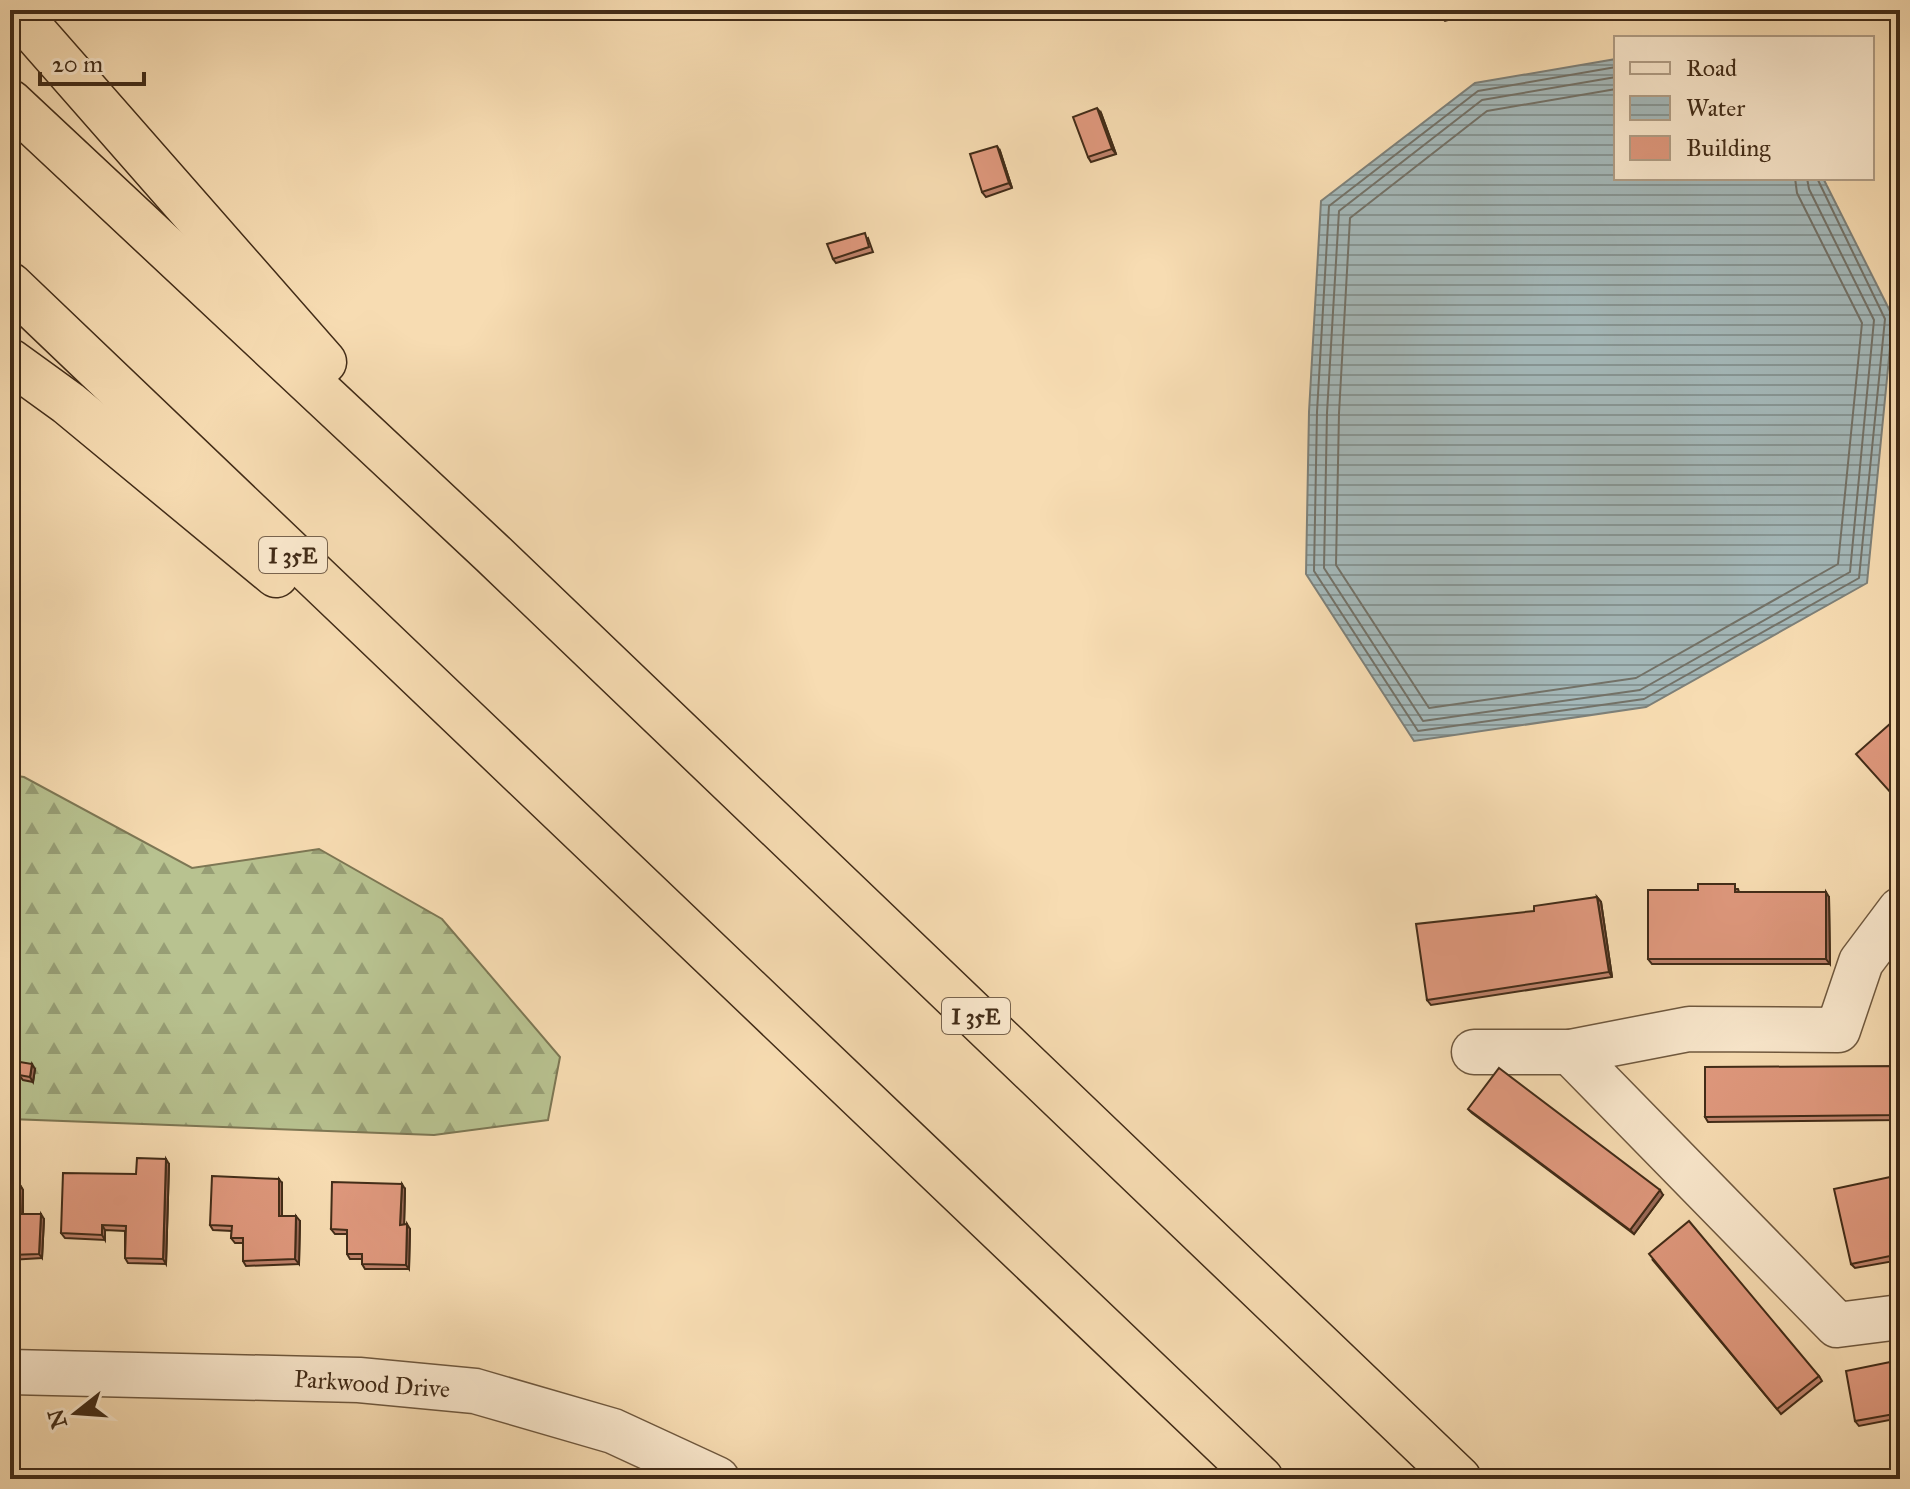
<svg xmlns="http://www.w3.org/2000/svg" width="1910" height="1489" font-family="'IM FELL Great Primer',serif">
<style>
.forest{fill:url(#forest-firs);stroke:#7d7754;stroke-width:2}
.water{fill:url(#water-rules);stroke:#7d8079;stroke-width:2}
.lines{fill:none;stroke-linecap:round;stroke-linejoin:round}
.shore{stroke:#737268;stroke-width:2}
.minor-casing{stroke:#6f583e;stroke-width:47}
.highway-casing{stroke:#422c18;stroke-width:47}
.minor{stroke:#fae8cd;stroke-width:44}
.highway{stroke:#f7dcb2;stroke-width:44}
.wall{fill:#c0836c;stroke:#422c18;stroke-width:2}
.shaded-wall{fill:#9c6a58;stroke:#422c18;stroke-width:2}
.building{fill:#df987d;stroke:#422c18;stroke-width:2}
.labels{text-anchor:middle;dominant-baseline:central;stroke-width:6;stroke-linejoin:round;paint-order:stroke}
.shield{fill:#fae8cd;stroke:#79644e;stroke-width:2}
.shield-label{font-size:22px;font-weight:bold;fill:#422c18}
.street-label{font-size:24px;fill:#422c18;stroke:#fae8cd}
</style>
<defs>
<pattern id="forest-firs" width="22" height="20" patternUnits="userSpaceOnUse" patternTransform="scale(2)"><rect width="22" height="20" fill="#b8c290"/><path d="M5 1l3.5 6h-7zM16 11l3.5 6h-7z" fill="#979e75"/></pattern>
<pattern id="water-rules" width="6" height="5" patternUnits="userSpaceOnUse" patternTransform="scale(2)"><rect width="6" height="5" fill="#a4b8b9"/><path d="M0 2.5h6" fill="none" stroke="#879695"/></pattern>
</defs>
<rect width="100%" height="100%" fill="#f7dcb2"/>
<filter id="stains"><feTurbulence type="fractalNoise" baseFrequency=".0025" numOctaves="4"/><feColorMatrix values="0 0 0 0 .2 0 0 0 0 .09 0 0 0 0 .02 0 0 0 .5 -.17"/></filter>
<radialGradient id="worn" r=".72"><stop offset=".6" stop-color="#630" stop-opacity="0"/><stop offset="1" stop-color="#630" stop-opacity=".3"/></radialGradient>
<!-- forest -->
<polygon class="forest" points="10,775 24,777 192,868 319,849 442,919 560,1057 548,1120 434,1135 10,1119"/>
<!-- water -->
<polygon class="water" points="1616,59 1616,178 1823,178 1893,317 1867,583 1646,707 1414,741 1306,574 1309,412 1321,201 1475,83"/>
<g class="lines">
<!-- shore -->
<g class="shore">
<polyline points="1616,67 1478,91 1329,206 1317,412 1314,571 1418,731 1644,699 1859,578 1885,319 1817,178"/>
<polyline points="1616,77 1482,100 1339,211 1327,413 1324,568 1423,721 1640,690 1850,572 1874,320 1809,189 1807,178"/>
<polyline points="1616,89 1487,111 1350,218 1339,413 1336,565 1429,708 1636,678 1838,564 1862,323 1797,193 1795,178"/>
</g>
<defs>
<g id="minor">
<polyline points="1900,910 1861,962 1838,1030 1689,1029 1570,1052 1837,1325 1900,1317"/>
<polyline points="1474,1052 1570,1052"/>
<polyline points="10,1372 359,1380 475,1391 613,1431 717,1479"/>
</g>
<g id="highway">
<polyline points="15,10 324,362"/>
<polyline points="10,102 492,553 1459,1479"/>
<polyline points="10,285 1261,1479"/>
<polyline points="10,361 68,403 276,575"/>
</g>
</defs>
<!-- minor casing -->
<use href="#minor" class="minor-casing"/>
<!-- highway casing -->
<use href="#highway" class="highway-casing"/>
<!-- minor -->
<use href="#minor" class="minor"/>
<!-- highway -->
<use href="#highway" class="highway"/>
</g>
<!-- wall -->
<g class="wall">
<polygon points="1439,10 1484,10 1445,21 1441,17"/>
<polygon points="1101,113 1116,154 1091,162 1088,157"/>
<polygon points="1000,151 1012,188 986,197 982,192"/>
<polygon points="868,238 873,252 836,263 833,259"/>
<polygon points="1738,889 1739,892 1829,897 1830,964 1652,964 1648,959 1698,890"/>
<polygon points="1597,897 1601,902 1612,977 1431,1005 1427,1000 1534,911"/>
<polygon points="1900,1066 1900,1120 1708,1122 1705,1117"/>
<polygon points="35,1069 33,1082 23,1080 19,1075"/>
<polygon points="1468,1109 1663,1195 1634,1234 1472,1113"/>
<polygon points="169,1164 166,1264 128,1263 125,1258 125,1231 105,1230 105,1240 65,1238 61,1233 136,1174"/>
<polygon points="1898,1181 1900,1181 1900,1260 1855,1268 1851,1264"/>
<polygon points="282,1183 282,1216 300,1221 299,1264 246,1266 243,1261 243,1243 235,1243 231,1238 232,1231 213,1230 210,1225"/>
<polygon points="10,1185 20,1185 23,1190 23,1214 44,1219 42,1258 10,1260"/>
<polygon points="405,1189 404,1224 410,1229 409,1269 365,1269 362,1264 362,1259 350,1259 347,1254 347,1234 335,1234 331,1229"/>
<polygon points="1652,1259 1819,1376 1822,1381 1781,1414"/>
<polygon points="1900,1360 1900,1418 1859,1426 1855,1421"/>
</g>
<!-- shaded-wall -->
<g class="shaded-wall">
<polygon points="1097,108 1101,113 1116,154 1112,149"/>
<polygon points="997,146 1000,151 1012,188 1009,183"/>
<polygon points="1826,892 1829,897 1830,964 1826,959"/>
<polygon points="1597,897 1601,902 1612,977 1609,972"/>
<polygon points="32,1064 35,1069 33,1082 30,1077"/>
<polygon points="166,1159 169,1164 166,1264 163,1259"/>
<polygon points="279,1179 282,1183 282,1221 279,1216"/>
<polygon points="402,1184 405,1189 404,1230 400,1225"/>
<polygon points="20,1185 23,1190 22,1219 19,1214"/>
<polygon points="1660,1190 1663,1195 1634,1234 1630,1230"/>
<polygon points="41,1214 44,1219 42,1258 39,1254"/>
<polygon points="296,1216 300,1221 299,1264 295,1259"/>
<polygon points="407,1224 410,1229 409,1269 406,1265"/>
<polygon points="102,1225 105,1230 105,1240 102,1235"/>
</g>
<!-- building -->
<g class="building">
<polygon points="1439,10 1463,10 1441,17"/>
<polygon points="1097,108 1112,149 1088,157 1073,117"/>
<polygon points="997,146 1009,183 982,192 970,154"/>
<polygon points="865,233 869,247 833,259 827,244"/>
<polygon points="1900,715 1900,803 1856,754"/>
<polygon points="1698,884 1735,884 1735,892 1826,892 1826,959 1648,959 1648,890 1698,890"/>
<polygon points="1597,897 1609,972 1427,1000 1416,924 1534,911 1534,906"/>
<polygon points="20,1062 32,1064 30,1077 19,1075"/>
<polygon points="1900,1066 1900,1115 1705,1117 1705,1067"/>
<polygon points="1499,1068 1660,1190 1630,1230 1468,1109"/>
<polygon points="137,1158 166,1159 163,1259 125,1258 126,1226 102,1225 102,1235 61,1233 63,1173 136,1174"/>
<polygon points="212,1176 279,1179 279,1216 296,1216 295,1259 243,1261 243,1238 231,1238 232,1226 210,1225"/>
<polygon points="1895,1176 1896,1182 1900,1181 1900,1254 1851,1264 1834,1189"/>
<polygon points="332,1182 402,1184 400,1225 407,1224 406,1265 362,1264 362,1254 347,1254 347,1230 331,1229"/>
<polygon points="10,1185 20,1185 19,1214 41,1214 39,1254 10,1255"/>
<polygon points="1689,1221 1819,1376 1777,1409 1649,1254"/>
<polygon points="1900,1360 1900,1413 1855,1421 1846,1371"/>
</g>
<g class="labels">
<!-- shield labels -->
<g class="shield">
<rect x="259" y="537" width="68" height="36" rx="6"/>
<rect x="942" y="998" width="68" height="36" rx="6"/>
</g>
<g class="shield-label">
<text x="293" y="555">I 35E</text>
<text x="976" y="1016">I 35E</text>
</g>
<!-- street labels -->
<g class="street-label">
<text transform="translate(372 1384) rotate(4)">Parkwood Drive</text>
</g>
</g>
<!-- margin -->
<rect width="1910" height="1489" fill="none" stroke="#f7dcb2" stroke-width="40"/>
<rect x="12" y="12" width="1886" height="1465" fill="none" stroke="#422c18" stroke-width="4"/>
<rect x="20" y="20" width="1870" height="1449" fill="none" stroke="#422c18" stroke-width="2"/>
<!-- legend -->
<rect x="1614" y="36" width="260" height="144" fill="#fae8cd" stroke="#b09d85" stroke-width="2"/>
<rect x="1630" y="62" width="40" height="12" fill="#fae8cd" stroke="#b09d85" stroke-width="2"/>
<text x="1686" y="76" font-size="24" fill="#422c18">Road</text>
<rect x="1630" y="96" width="40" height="24" fill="url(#water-rules)" stroke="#b09d85" stroke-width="2"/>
<text x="1686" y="116" font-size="24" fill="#422c18">Water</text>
<rect x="1630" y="136" width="40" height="24" fill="#df987d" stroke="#b09d85" stroke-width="2"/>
<text x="1686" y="156" font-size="24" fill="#422c18">Building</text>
<!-- north arrow -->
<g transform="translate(76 1413) rotate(253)" stroke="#fae8cd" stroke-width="6" paint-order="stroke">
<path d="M0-6L14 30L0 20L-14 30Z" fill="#422c18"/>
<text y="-12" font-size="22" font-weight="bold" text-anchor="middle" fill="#422c18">N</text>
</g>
<!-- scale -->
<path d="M40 72v12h104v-12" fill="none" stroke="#422c18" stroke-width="4"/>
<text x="52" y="72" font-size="24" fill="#422c18" stroke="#fae8cd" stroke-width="6" paint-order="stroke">20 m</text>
<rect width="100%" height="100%" filter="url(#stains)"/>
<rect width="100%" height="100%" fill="url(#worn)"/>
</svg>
